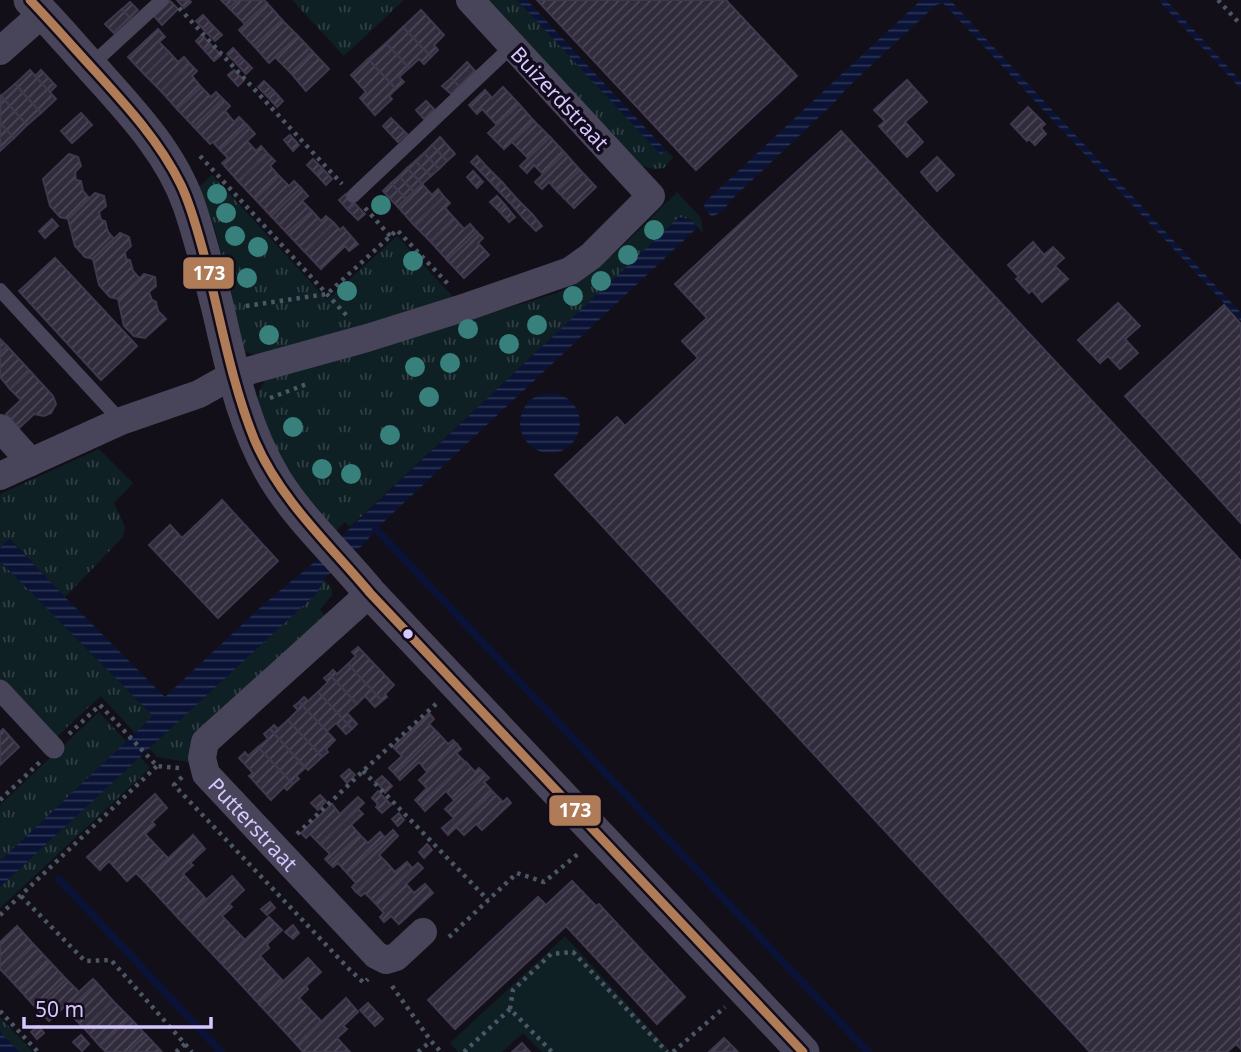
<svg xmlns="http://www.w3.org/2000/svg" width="1241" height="1052" font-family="'Noto Sans',sans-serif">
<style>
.grass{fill:url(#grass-tufts)}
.park{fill:#0f2024}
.water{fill:url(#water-rules)}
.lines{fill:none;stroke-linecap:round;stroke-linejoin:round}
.stream{stroke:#0a1335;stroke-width:8}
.building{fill:url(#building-hatch);stroke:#40394e;stroke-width:2}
.path{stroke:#4c5766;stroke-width:4.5;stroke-dasharray:3.5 5;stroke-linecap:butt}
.service{stroke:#484459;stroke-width:14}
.pedestrian{stroke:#484459;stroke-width:21}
.minor{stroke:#484459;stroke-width:28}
.tertiary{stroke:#484459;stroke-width:33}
.bus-1-casing{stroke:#110b1c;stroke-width:14}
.bus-1{stroke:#b07c57;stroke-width:9}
.tree{fill:#37807c}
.bus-dot{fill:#d6c7fe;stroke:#110b1c;stroke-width:2.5}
.labels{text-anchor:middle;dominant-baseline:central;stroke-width:7;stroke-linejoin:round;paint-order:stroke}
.street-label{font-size:21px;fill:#d6c7fe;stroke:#110b1c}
.line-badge{stroke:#110b1c;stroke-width:2.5}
.badge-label{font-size:19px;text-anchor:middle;font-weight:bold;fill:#fff}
</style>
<defs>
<pattern id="grass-tufts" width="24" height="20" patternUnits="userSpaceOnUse" patternTransform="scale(1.75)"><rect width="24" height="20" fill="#0f2024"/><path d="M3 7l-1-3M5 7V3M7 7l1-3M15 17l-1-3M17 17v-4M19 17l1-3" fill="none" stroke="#313f45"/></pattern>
<pattern id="water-rules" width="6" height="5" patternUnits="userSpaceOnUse" patternTransform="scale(1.75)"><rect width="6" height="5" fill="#0a1335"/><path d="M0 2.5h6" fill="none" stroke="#2d3453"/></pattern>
<pattern id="building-hatch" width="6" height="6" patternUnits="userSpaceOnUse" patternTransform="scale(1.75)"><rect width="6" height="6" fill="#312c3c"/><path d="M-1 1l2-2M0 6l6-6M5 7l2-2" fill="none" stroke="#4e4959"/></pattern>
</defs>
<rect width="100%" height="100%" fill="#120f18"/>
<!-- grass -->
<g class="grass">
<polygon points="292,0 404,0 344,56"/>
<path d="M 484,0 L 517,0 L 661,154 L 666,150 L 673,157 L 664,168 C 652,170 645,168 635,162 Z"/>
<path d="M 212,175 L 327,300 L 397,236 L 453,297 L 271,353 C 257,355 252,357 240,348 L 227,277 L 215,229 L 199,187 Z"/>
<path d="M 677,192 L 701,218 L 703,233 L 690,219 L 679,218 L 350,527 L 345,522 L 336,531 L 298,487 L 268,435 L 258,400 L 259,391 L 267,377 L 363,352 L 557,293 C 604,269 639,229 677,192 Z"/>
<polygon points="99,449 133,483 114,503 125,527 123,537 65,597 10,539 0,548 0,494"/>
<polygon points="0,561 153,716 135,733 101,696 51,742 0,682"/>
<polygon points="324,579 332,589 332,595 320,610 327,618 188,762 157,757 149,748 317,593"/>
<polygon points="99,712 127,742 0,861 0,805"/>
<polygon points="139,756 150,768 0,908 0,887"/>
<polygon points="0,1017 33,1052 19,1052 0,1032"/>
</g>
<!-- park -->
<polygon class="park" points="565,936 671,1052 542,1052 523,1033 502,1052 458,1052 450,1043"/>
<!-- water -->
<g class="water">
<polygon points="517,0 527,0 666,150 661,155"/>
<polygon points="921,0 950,0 1241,313 1241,321 943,3 936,5 847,88 834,103 730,201 724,210 712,217 705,209 704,203"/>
<polygon points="1158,0 1166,0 1241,81 1241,89"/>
<polygon points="679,217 690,219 698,227 376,529 365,543 324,579 317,593 0,887 0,861 153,716 0,561 0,548 9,539 65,597 165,697 264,604 311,565"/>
<circle cx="550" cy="423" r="30"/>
<polygon points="0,1032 19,1052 0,1052"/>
</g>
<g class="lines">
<!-- stream -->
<g class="stream">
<polyline points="376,529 868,1052"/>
<polyline points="59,879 221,1052"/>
</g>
</g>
<!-- building -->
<g class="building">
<polygon points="177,0 189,0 191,2 184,8"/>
<polygon points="221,0 238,0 229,8"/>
<polygon points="238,0 264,0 267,3 245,24 229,8"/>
<polygon points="537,0 726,0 797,76 696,170"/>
<polygon points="170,1 178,9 162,25 154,16"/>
<polygon points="130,2 138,10 130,18 122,9"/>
<polygon points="267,3 282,20 254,46 239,30"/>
<polygon points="122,9 130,18 114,33 105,24"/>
<polygon points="421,10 444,35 434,45 438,50 431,57 403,27"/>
<polygon points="203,15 212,25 205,31 196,21"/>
<polygon points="282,20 298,36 269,63 254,46"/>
<polygon points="212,25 222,35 215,41 205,31"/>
<polygon points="403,27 431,57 424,64 419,59 409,68 386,43"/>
<polygon points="158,29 165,37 159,42 169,52 145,75 128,57"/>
<polygon points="202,35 211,45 205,51 196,41"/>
<polygon points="298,36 313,52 291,73 275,57"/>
<polygon points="386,43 409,68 399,77 404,82 396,89 368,59"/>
<polygon points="211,45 221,55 214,61 205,51"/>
<polygon points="233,48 242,58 236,63 227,54"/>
<polygon points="169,52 178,62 184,57 190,64 161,91 145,75"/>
<polygon points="313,52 329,69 306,91 291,73"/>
<polygon points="242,58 252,68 246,74 236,63"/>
<polygon points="368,59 396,89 389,96 392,99 375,115 360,98 366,92 351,75"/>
<polygon points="467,62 475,71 459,86 451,78"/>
<polygon points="190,64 197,71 192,76 201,87 177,109 161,91"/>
<polygon points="30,70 56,99 41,113 15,84"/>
<polygon points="41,70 56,86 50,92 35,76"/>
<polygon points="234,70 244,80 238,86 228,75"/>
<polygon points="451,78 459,86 451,94 442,86"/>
<polygon points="907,80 927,102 905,122 923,142 907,157 879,126 885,121 874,110"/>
<polygon points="264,81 273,90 267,96 258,87"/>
<polygon points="15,84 41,113 27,125 1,96"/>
<polygon points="201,87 211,97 216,92 223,99 194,127 177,109"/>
<polygon points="503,87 519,104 497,125 482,109 477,114 469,105 485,90 492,98"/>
<polygon points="273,90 283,101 277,107 267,96"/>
<polygon points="1,96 27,125 14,138 0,123"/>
<polygon points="223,99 230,106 225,111 234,122 239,117 247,125 220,150 213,142 210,144 194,127"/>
<polygon points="426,101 434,109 424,119 416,110"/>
<polygon points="519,104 534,121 504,149 488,133"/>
<polygon points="1028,107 1045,124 1041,128 1046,134 1035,145 1029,139 1027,141 1011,124"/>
<polygon points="81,113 92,125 72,143 61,131"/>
<polygon points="391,118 407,134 398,142 383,126"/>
<polygon points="534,121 550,137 528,158 512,142"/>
<polygon points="0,123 14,138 0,151"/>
<polygon points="247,125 255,134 247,141 256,151 261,146 268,154 238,181 222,163 228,158 220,150"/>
<polygon points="841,131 1241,561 1241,1049 1236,1044 1227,1052 1090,1052 555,475 617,417 625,426 698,358 682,341 707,318 675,284"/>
<polygon points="290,135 299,145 293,151 284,140"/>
<polygon points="440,137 455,154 447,161 432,145"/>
<polygon points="550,137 565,153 543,174 534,165 527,173 520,166"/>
<polygon points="432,145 447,161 439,169 424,153"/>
<polygon points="424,153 439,169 431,176 415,161"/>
<polygon points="565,153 580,170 557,191 549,182 542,189 535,182"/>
<polygon points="69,154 78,157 81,166 75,172 76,180 81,181 83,191 89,198 68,219 60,217 50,206 43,179"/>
<polygon points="268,154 275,161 270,166 279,176 255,199 238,181"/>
<polygon points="477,156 486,166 480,171 471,162"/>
<polygon points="937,157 954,175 937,191 921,172"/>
<polygon points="313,159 322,168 316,174 307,165"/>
<polygon points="415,161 431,176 422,184 407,168"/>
<polygon points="486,166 502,182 496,188 480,171"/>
<polygon points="322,168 332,179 326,185 316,174"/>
<polygon points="407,168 422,184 414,192 399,176"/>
<polygon points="580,170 596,187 574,208 557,191"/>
<polygon points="473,171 483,182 477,188 467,177"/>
<polygon points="279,176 289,186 294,181 301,188 271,216 255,199"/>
<polygon points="399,176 414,192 406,199 391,183"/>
<polygon points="502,182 517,199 511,204 496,188"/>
<polygon points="391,183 406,199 398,207 383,191"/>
<polygon points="422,184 432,195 438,189 444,197 414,225 398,207"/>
<polygon points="301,188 308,196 302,201 312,211 287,233 271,216"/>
<polygon points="95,193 104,196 106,206 99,212 101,220 105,221 108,232 114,239 93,259 85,257 75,246 68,219"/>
<polygon points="346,194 355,204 348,210 339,200"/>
<polygon points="497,196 505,205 499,211 490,202"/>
<polygon points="444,197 450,203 445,208 455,219 431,242 414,225"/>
<polygon points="517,199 532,214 525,220 511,204"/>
<polygon points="355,204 365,214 358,220 348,210"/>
<polygon points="505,205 515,217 509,222 499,211"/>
<polygon points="312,211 321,221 326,216 334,223 304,251 287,233"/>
<polygon points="532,214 542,226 536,231 525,220"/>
<polygon points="52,219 58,226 45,238 39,231"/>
<polygon points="455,219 464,229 470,224 477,232 447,260 431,242"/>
<polygon points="334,223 340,230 343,227 358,244 349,251 345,246 321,269 304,251"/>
<polygon points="477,232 483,238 478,243 489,255 464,278 447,260"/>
<polygon points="120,233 129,237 131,246 125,252 126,259 130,260 133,271 140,279 118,299 110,297 99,285 93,259"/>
<polygon points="1033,242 1044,255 1053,247 1064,258 1055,266 1068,279 1042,302 1032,290 1029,293 1016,279 1019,277 1008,265"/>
<polygon points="55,258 137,346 101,380 19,291"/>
<polygon points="144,274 155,277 156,286 149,292 152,300 156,302 158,311 166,319 145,338 134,336 124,326 118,299"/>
<polygon points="1118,303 1140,326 1125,339 1138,353 1120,369 1108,356 1100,363 1078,340"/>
<polygon points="1224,305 1241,324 1241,523 1125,396"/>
<polygon points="0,339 7,346 0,353"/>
<polygon points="7,346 30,371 10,389 0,377 0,353"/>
<polygon points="30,371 53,396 56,404 51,413 44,416 34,414 19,428 6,414 21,400 10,389"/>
<polygon points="222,500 278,561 218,618 149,545 170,525 182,538"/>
<polygon points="358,647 394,685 385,694 387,697 382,701 348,664 356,656 352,652"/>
<polygon points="348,664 382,701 375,707 365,696 357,704 329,674 333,670 337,674"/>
<polygon points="329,674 357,704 347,713 357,724 352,729 318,692 328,682 324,678"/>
<polygon points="318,692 352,729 346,734 336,723 327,731 299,702 304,697 308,701"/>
<polygon points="299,702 335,740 326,749 328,752 322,757 288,720 298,710 294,706"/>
<polygon points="429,713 434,719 429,724 438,733 395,774 389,768 402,756 393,747"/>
<polygon points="288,720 322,757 308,770 270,729 274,725 278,729"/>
<polygon points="3,729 19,747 0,765 0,732"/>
<polygon points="270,729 305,768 296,776 299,779 293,784 258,747 268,739 264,734"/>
<polygon points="438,733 448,744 453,740 457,744 427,772 419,762 400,780 395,774"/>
<polygon points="457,744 461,749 456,753 465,762 420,805 415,800 427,788 419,780"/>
<polygon points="258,747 293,784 287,790 284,787 271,800 249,776 253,773 239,758 245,752 248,756"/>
<polygon points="466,762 475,772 479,768 484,773 454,800 446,791 425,811 420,805"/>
<polygon points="349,769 355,775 347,783 341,776"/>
<polygon points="484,773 489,778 484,782 493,792 448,835 442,828 454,818 445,809"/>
<polygon points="382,776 386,780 380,786 375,782"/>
<polygon points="386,780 392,786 385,793 380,786"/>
<polygon points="378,791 391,805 382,813 376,807 378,804 372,798"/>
<polygon points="493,792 503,802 507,798 511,803 482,830 476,824 464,835 456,827"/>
<polygon points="155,794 167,808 152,822 155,825 145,834 168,858 144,881 136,873 127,881 109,861 100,870 87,857"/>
<polygon points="320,795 326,801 318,810 311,803"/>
<polygon points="358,797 364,803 320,844 310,834 306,838 301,833 332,804 340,814"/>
<polygon points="358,809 363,814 351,825 360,835 329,863 325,859 330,854 320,844"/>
<polygon points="399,813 404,820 398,826 392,819"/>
<polygon points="393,830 398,836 379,855 387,863 356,892 352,887 356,883 347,873"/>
<polygon points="380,832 385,838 347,873 338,863 333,867 329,863 360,835 368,843"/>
<polygon points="193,835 205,849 190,863 193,865 183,874 207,900 182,922 144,881"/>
<polygon points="427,844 432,850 424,858 419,852"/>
<polygon points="407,862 412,868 375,903 365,893 361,896 356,892 387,863 395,872"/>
<polygon points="418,863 423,868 406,884 414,893 425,884 433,893 399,924 391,916 384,922 380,917 384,913 375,903"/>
<polygon points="232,876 244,890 229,904 232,907 222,916 245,940 221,963 182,922"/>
<polygon points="572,881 596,906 599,904 685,997 657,1024 566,926 455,1029 428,1000 538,897 546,905"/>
<polygon points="270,902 275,908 267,915 261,909"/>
<polygon points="269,917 282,930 267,944 269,948 260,956 283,981 259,1004 221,963"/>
<polygon points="293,925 299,933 293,939 285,932"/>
<polygon points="17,926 34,945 4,973 0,969 0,942"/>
<polygon points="34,945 50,962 20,990 4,973"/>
<polygon points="308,958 321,972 306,986 308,989 299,998 321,1021 297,1045 259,1004"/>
<polygon points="50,962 66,979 36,1008 20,990"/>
<polygon points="66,979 79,992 93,979 97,983 67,1011 64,1007 49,1021 36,1008"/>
<polygon points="97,983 113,1001 84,1028 67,1011"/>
<polygon points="346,998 358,1012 343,1026 347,1029 337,1038 350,1052 303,1052 297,1045"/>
<polygon points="113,1001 130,1018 100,1046 84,1028"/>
<polygon points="368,1003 383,1019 375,1026 360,1010"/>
<polygon points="130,1018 146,1035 128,1052 106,1052 100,1046"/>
<polygon points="39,1026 44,1033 37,1039 31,1032"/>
<polygon points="81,1035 89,1044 82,1051 73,1042"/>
<polygon points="146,1035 162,1052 128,1052"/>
<polygon points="724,1038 738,1052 709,1052"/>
<polygon points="522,1043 530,1052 512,1052"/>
</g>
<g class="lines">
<!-- path -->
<g class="path">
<polyline points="1218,0 1241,25"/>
<polyline points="179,8 342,184"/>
<polyline points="200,156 348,317"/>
<polyline points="365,208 390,236"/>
<polyline points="246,306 327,294 397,230 450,286"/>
<polyline points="270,398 307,384"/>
<polyline points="69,734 100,705 157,766 179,768"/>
<polyline points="363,771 488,900"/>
<polyline points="182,777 174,785 350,970 364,983 368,979"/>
<polyline points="0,800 40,762"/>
<polyline points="297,834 363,771 436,704"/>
<polyline points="21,896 85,961 111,960 192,1052"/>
<polyline points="0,915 157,766"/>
<polyline points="449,937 517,873 544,882 578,854"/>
<polyline points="392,986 431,1041 441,1052"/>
<polyline points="510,1009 513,990 551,954 573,952 667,1052"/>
<polyline points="0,1011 38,1052"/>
<polyline points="176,1052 185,1044"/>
<polyline points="418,1052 431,1041"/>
<polyline points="464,1052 510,1009 552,1052"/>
<polyline points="673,1052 725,1007"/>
</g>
<!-- service -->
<g class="service">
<polyline points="90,66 162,0"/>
<polyline points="353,196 512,46"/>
<polyline points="0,290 121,421"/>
</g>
<!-- pedestrian -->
<polyline class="pedestrian" points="0,690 54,748"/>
<!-- minor -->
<g class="minor">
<polyline points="0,51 43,13"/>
<polyline points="0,428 31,462"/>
<polyline points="0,476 121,421 199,394 233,375 367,338 469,306 570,271 591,256 651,196 470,0"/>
<path id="s1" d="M 370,593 L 205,742 L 202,758 L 206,774 L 376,955 L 386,960 L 396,957 L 423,932"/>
</g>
<!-- tertiary -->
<path class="tertiary" d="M 30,0 C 53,23 73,47 95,71 C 131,111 171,153 189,205 C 201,240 210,277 219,313 C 232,370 244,428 275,479 C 301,521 339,555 370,593 L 803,1052"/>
<defs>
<path id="bus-1" d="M 30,0 C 52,23 73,47 95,71 C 127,106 160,142 181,185 C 191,206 197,229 203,251 C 220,314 230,380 255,441 C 281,501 329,544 370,593 L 803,1052"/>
</defs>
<!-- bus-1 casing -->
<use href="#bus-1" class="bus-1-casing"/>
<!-- bus-1 -->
<use href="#bus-1" class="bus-1"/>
</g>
<!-- trees -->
<g class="tree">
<circle cx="217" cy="194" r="10"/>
<circle cx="381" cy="205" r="10"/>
<circle cx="226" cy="213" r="10"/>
<circle cx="654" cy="230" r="10"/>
<circle cx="235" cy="236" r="10"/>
<circle cx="258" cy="247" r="10"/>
<circle cx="628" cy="255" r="10"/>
<circle cx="413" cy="261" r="10"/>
<circle cx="247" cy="278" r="10"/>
<circle cx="601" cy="281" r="10"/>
<circle cx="347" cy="291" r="10"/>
<circle cx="573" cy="296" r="10"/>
<circle cx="537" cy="325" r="10"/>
<circle cx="468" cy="329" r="10"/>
<circle cx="269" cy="335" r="10"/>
<circle cx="509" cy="344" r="10"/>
<circle cx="450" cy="363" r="10"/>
<circle cx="415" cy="367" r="10"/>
<circle cx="429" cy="397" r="10"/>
<circle cx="293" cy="427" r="10"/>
<circle cx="390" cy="435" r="10"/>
<circle cx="322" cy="469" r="10"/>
<circle cx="351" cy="474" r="10"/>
</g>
<!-- markers -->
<circle class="bus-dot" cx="408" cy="634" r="6"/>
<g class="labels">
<!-- street labels -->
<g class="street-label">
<text transform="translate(560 98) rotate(47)">Buizerdstraat</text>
<text stroke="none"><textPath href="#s1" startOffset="324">Putterstraat</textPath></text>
</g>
</g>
<g class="line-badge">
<rect x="182" y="256" width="53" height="34" rx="7" fill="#b07c57"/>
<rect x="548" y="794" width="54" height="33" rx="7" fill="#b07c57"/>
</g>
<g class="badge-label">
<text x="209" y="280">173</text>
<text x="575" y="817">173</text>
</g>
<!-- scale -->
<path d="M24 1017v10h187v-10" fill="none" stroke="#d6c7fe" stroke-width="3.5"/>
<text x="35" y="1017" font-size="21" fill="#d6c7fe" stroke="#110b1c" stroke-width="5" paint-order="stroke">50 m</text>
</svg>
